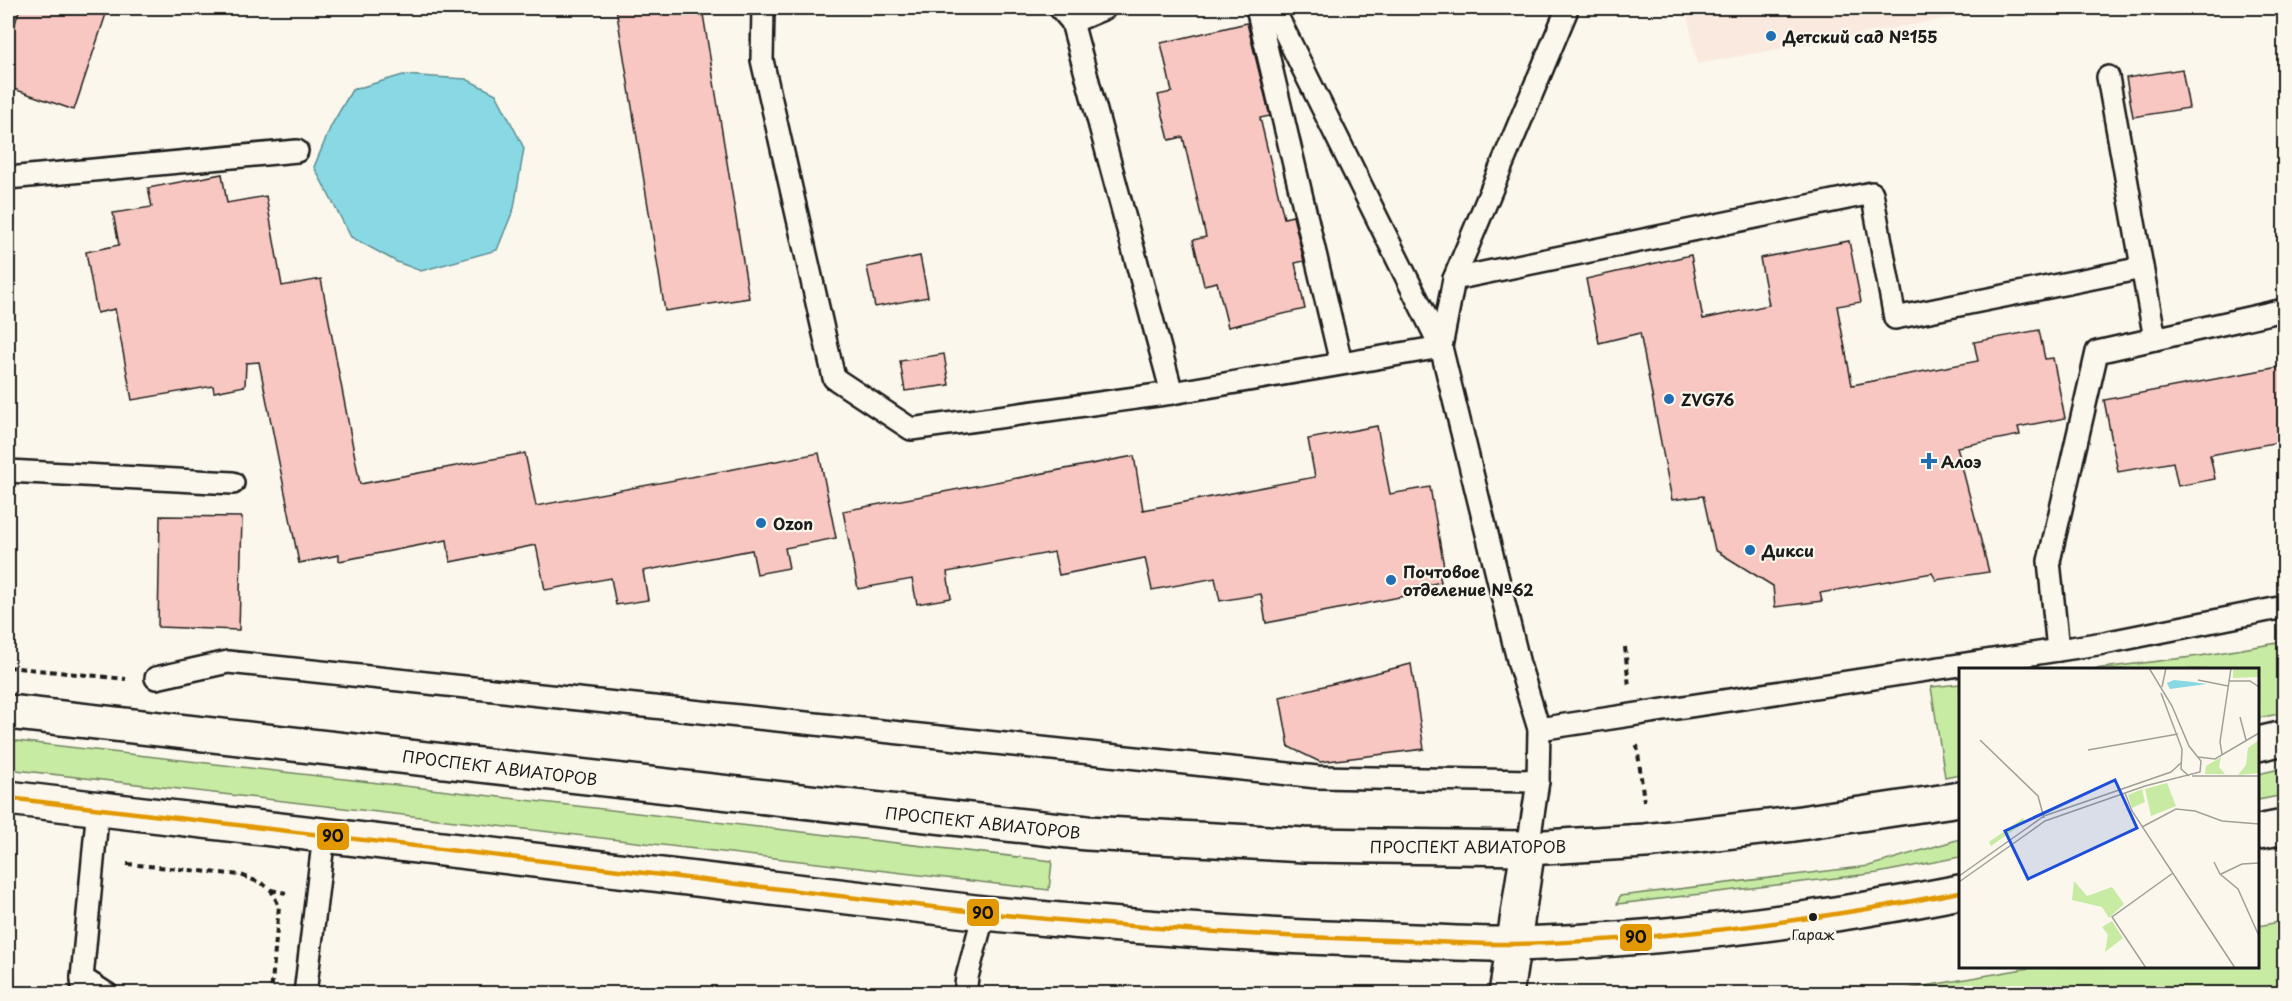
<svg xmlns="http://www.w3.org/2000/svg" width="2292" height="1001" font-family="'Playpen Sans',sans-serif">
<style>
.built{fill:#fae9df}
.green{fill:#c8eba4;stroke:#728460;stroke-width:1.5}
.water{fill:#88d9e3;stroke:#5d8d93;stroke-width:1.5}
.building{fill:#f8c7c1;stroke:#1c1c1c;stroke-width:1.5}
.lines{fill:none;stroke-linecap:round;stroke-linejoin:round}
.service-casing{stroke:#1c1c1c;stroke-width:26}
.minor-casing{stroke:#1c1c1c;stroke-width:38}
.secondary-casing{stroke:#1c1c1c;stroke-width:38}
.path{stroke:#1c1c1c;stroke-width:4;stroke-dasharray:6 4.5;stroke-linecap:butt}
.service{stroke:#fbf7ec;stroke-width:21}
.minor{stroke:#fbf7ec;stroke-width:33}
.secondary{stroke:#fbf7ec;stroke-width:33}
.bus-1-casing{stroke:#fbf7ec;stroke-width:9}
.bus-1{stroke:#e19803;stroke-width:4.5}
.poi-dot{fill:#1f6fb2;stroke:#fbf7ec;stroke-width:2}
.bus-dot{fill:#1c1c1c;stroke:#fbf7ec;stroke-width:2}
.labels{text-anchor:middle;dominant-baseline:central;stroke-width:4.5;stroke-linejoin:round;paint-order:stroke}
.bus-label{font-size:14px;fill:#1c1c1c;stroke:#fbf7ec}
.poi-label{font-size:16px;font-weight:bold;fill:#1c1c1c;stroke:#fbf7ec;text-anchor:start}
.street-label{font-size:16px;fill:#1c1c1c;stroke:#fbf7ec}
.inset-road{fill:none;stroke:#a29f99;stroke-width:1.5}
.view{fill:#1d4ed8;fill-opacity:0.15;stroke:#1d4ed8;stroke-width:3}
.inset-edge{fill:none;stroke:#1c1c1c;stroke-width:3}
.line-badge{stroke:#fbf7ec;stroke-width:2}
.pale-badge-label{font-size:16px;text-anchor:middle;font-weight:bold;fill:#111}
</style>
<rect width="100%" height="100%" fill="#fbf7ec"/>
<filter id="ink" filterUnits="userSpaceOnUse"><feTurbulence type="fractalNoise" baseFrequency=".0167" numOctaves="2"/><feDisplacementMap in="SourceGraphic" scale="12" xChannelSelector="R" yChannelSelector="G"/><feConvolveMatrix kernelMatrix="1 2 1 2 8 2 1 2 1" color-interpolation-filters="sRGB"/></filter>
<g filter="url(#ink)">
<!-- built -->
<polygon class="built" points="1686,8 2004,8 1697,64"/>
<!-- green -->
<g class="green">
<polygon points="2284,642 2284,713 2258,718 2258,670 2094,669 2200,656"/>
<polygon points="1960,684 1960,774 1945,777 1931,687"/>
<polygon points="8,740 1052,861 1049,890 8,769"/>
<polygon points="2284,768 2284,795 2258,800 2258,774"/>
<polygon points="1960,839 1960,857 1878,873 1617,904 1620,896 1869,866"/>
<polygon points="2284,921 2284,993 1885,993 2035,967 2258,966 2258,926"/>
</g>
<!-- water -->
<polygon class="water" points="403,75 466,79 496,94 524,148 514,208 497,250 421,271 397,262 351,237 314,167 331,126 352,90"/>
<!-- building -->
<g class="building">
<polygon points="20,8 108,8 74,110 8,87 8,45"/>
<polygon points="616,8 702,8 749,298 665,311"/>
<polygon points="1247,23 1270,116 1260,118 1284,218 1293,216 1304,261 1295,263 1305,309 1228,327 1217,282 1204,285 1193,240 1206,237 1183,137 1169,140 1158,95 1172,92 1161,43"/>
<polygon points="2182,69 2189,108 2133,117 2126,78"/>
<polygon points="222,174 227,203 266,196 282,286 321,279 360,484 525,453 536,506 819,453 836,538 785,548 789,568 757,574 752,550 643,571 648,600 616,605 611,578 545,590 536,545 450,562 447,540 339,561 339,555 299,563 259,362 246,363 245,386 214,392 213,386 132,400 115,309 97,313 86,252 119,245 113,213 152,207 148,188"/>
<polygon points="1849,241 1861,302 1837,306 1852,385 1978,361 1974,342 2039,330 2045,359 2053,358 2065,418 2018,427 2020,435 1957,447 1989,572 1936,580 1932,573 1820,593 1822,601 1775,607 1773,586 1715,550 1703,496 1672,500 1640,333 1599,343 1586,279 1691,255 1703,319 1769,305 1760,258"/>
<polygon points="920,256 928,297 875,307 867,267"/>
<polygon points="944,354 949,385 905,391 900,361"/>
<polygon points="2284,366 2284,441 2210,455 2215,479 2178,486 2173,462 2118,472 2104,400"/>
<polygon points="1377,426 1390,494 1430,487 1444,567 1438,568 1441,582 1409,589 1410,595 1266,623 1261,594 1220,601 1215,578 1152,590 1145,558 1059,575 1054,552 947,572 951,598 917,604 912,579 858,589 843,511 1134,456 1143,510 1315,477 1308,439"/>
<polygon points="160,516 242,517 239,630 158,627"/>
<polygon points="1411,664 1424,749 1320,762 1289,747 1280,697"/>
</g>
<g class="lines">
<defs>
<g id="service">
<polyline points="763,8 762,60 834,378 911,429 1172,393 1441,347 1273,8"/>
<polyline points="1060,8 1072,22 1172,393"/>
<polyline points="1257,8 1341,363"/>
<polyline points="1072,22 1105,8"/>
<polyline points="2108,77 2155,339"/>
<polyline points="8,178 297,151"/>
<polyline points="1454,279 1872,193 1895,318 2142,268"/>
<polyline points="8,471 233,483"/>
<polyline points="2058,650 2049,561 2097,352 2284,310"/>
<polyline points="156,678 228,662 1317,777 1538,781"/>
<polyline points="1539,729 2104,643 2284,607"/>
<polyline points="1528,848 1538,781 1539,729 1519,664 1441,347 1454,279 1566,12 1566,8"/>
<polyline points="82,978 107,994"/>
<polyline points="83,994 82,978 98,807"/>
<polyline points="305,994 324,835"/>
<polyline points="965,994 967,977 984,913"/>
</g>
<polyline id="minor" points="1506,994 1528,848"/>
<g id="secondary">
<polyline points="8,712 1087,833 1305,845 1528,848 1645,841 1794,824 1960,799"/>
<polyline points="2258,744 2284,738"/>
<path d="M 8,798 L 984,913 C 1118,926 1252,936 1387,940 C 1430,941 1473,945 1515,944 C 1665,940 1814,921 1960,892"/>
<polyline points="2258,832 2284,827"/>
</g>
</defs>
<!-- service casing -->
<use href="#service" class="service-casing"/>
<!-- minor casing -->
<use href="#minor" class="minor-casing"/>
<!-- secondary casing -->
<use href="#secondary" class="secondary-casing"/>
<!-- path -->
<g class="path">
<polyline points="1625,647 1629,687"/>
<polyline points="8,667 126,679"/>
<polyline points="1637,745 1644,801"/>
<polyline points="127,864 241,875 263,884 271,890 279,906 271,994"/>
<polyline points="271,890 286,893"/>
</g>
<!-- service -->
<use href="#service" class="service"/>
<!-- minor -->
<use href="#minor" class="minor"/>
<!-- secondary -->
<use href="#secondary" class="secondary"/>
<defs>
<path id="bus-1" d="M 8,798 L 984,913 C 1118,926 1252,936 1387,940 C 1430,941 1473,945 1515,944 C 1665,940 1814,921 1960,892"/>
</defs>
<!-- bus-1 casing -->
<use href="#bus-1" class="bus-1-casing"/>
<!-- bus-1 -->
<use href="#bus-1" class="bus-1"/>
</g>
</g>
<!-- markers -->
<g class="poi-dot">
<circle cx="1771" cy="36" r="6"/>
<circle cx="1669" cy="399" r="6"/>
<path d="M1926 452h6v6h6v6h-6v6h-6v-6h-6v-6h6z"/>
<circle cx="761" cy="523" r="6"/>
<circle cx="1750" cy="550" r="6"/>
<circle cx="1391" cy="580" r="6"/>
</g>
<circle class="bus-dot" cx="1813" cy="917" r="5"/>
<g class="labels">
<!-- bus labels -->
<g class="bus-label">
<text x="1813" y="934">Гараж</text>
</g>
<!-- poi labels -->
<g class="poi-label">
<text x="1783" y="36">Детский сад №155</text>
<text x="1681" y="399">ZVG76</text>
<text x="1941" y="461">Алоэ</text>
<text x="773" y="523">Ozon</text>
<text x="1762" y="550">Дикси</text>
<text x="1403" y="571">Почтовое<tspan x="1403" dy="18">отделение №62</tspan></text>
</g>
<!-- street labels -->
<g class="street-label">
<text transform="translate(500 767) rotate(7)">ПРОСПЕКТ АВИАТОРОВ</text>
<text transform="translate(983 822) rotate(6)">ПРОСПЕКТ АВИАТОРОВ</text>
<text x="1468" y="846">ПРОСПЕКТ АВИАТОРОВ</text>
</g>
</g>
<!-- overview -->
<g transform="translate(1959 668)">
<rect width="300" height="300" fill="#fbf7ec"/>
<path d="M 274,0 L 300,0 L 300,9 L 274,10 ZM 300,72 L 300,105 L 279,107 L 287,97 L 289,80 ZM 262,89 L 260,99 L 266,106 L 246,106 L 247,98 ZM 208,115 L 217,138 L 192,148 L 186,121 ZM 183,121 L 186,134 L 173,140 L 169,127 ZM 64,150 L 66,154 L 32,178 L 30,174 ZM 115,213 L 128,228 L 153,219 L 165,236 L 150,250 L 143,239 L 113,232 ZM 153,253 L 164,270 L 146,284 L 149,267 L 143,259 Z" fill="#c8eba4"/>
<path d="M 215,12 L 234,14 L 248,16 L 211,21 L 208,15 Z" fill="#88d9e3"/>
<path class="inset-road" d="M 239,12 L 269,18M 270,13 L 291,13 L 300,19M 203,19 L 207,0M 202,25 L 223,81 L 222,101 L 230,108M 281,49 L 287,72M 21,72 L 79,128 L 85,150M 129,82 L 219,66M 263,86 L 261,74 L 272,0M 239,89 L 256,91 L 300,65M 233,108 L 300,108M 166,125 L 173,143 L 276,300M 183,159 L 217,141 L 236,143 L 263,153 L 300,156M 255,194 L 261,206 L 279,221 L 300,268M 262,206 L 283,196 L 300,195M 0,208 L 85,148 L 212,104 L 223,94M 0,214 L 86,153 L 186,118 L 241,104 L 242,93 L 230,78 L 213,38 L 190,0M 187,300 L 153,249 L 214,205"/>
<path class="view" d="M 156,112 L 178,160 L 69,211 L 46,163 Z"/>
<rect width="300" height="300" class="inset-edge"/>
</g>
<g class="line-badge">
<rect x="316" y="822" width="34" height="29" rx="6" fill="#e19803"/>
<rect x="966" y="898" width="34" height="29" rx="6" fill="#e19803"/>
<rect x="1619" y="923" width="34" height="29" rx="6" fill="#e19803"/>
</g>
<g class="pale-badge-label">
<text x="333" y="842">90</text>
<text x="983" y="919">90</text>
<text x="1636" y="943">90</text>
</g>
<!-- margin -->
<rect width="2292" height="1001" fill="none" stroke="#fbf7ec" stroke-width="30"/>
<rect x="15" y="15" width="2262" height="971" fill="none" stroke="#1c1c1c" stroke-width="2" filter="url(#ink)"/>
</svg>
